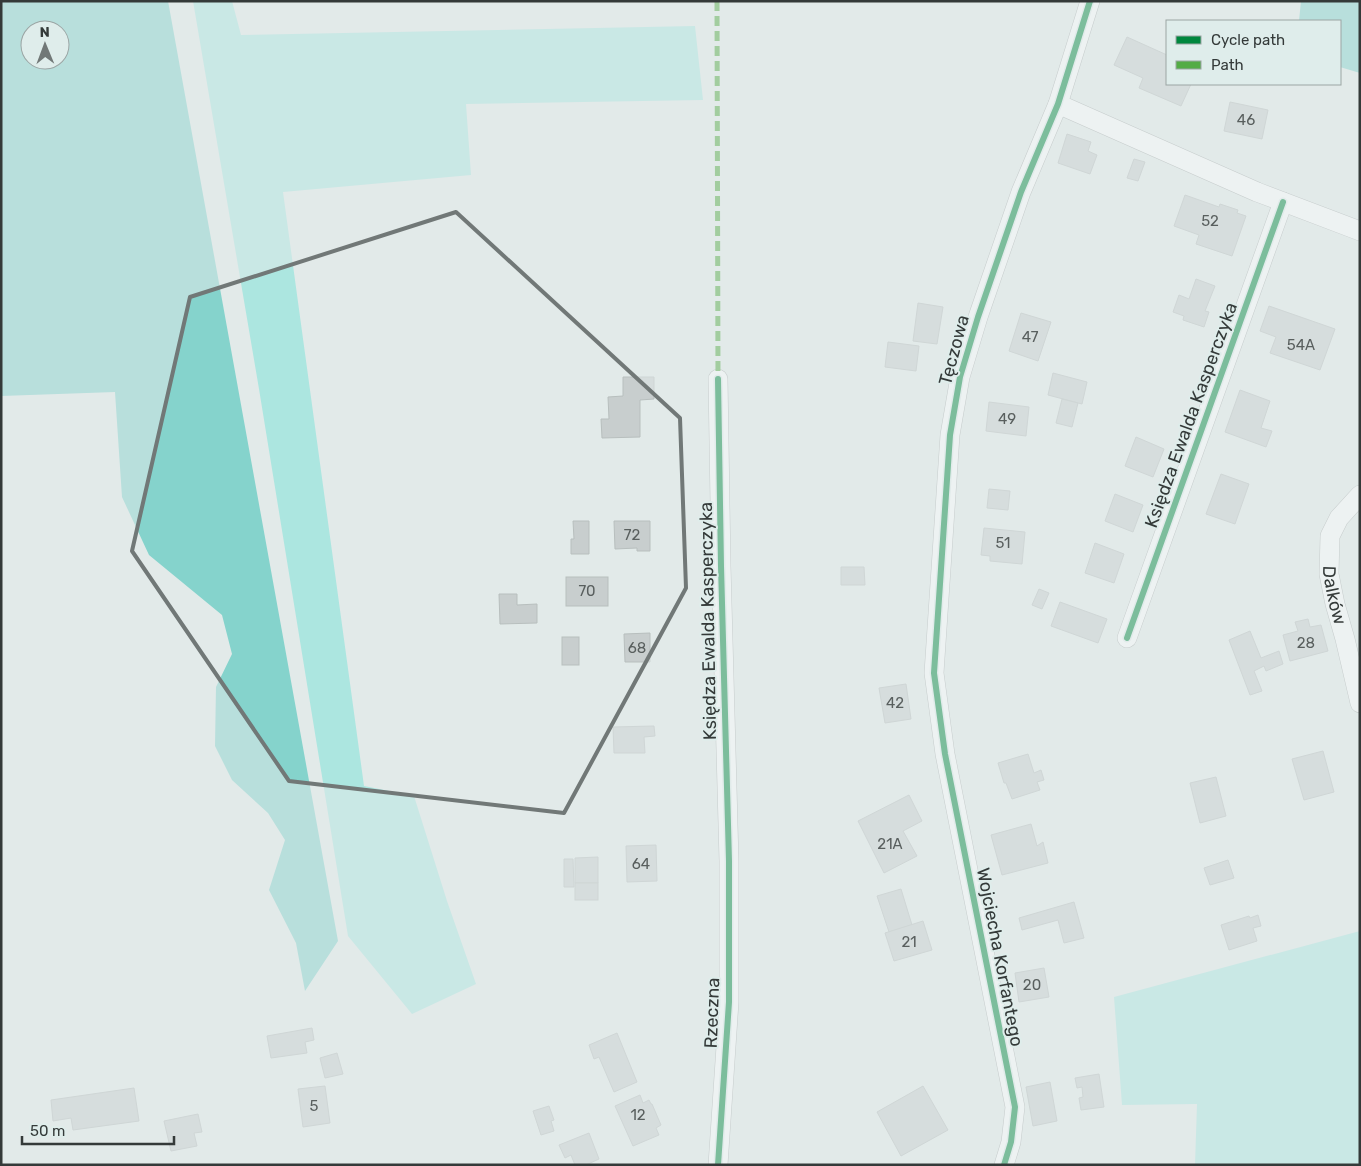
<svg xmlns="http://www.w3.org/2000/svg" width="1361" height="1166" font-family="Rubik,sans-serif">
<style>
.green{fill:#ace6e0}
.forest{fill:#85d3cc;fill-rule:evenodd}
.building{fill:#c8cece;stroke:#b8bfbe}
.lines{fill:none;stroke-linecap:round;stroke-linejoin:round}
.minor-casing{stroke:#a5abaa;stroke-width:20}
.minor{stroke:#fbfcfc;stroke-width:19}
.quiet{stroke:#54ac46;stroke-width:5;stroke-dasharray:10 5;stroke-linecap:butt}
.cycleway-casing{stroke:#dfedeb;stroke-width:9}
.cycleway{stroke:#00873e;stroke-width:6}
.marked{fill:none;stroke:#717877;stroke-width:4;stroke-linejoin:round}
.labels{text-anchor:middle;dominant-baseline:central;stroke-width:4;stroke-linejoin:round;paint-order:stroke}
.number-label{font-size:15px;fill:#595f5e}
.street-label{font-size:18px;fill:#343a39;stroke:#dfedeb}
</style>
<rect width="100%" height="100%" fill="#e2eae9"/>
<!-- green -->
<g class="green">
<polygon points="193,1 232,1 241,35 695,26 703,100 466,104 471,175 283,192 364,786 414,796 447,901 476,984 412,1014 348,936 259,389"/>
<polygon points="1360,931 1360,1165 1195,1165 1197,1104 1122,1105 1114,997"/>
</g>
<!-- forest -->
<g class="forest">
<path d="M 1,1 L 168,1 L 338,941 L 305,991 L 296,943 L 269,890 L 285,840 L 268,813 L 232,780 L 215,746 L 216,687 L 232,654 L 222,615 L 149,555 L 122,497 L 115,392 L 1,396 ZM 30,30 L 60,30 L 60,60 L 30,60 Z"/>
<polygon points="1301,1 1360,1 1360,73 1340,67 1340,21 1299,21"/>
</g>
<!-- building -->
<g class="building">
<polygon points="1127,37 1167,55 1167,84 1191,84 1181,106 1139,88 1143,78 1114,65"/>
<polygon points="1230,102 1268,110 1262,139 1224,131"/>
<polygon points="1067,134 1091,142 1088,151 1097,155 1090,174 1058,163"/>
<polygon points="1134,159 1145,162 1138,181 1127,178"/>
<polygon points="1185,195 1219,207 1220,204 1238,210 1237,213 1246,216 1232,256 1196,244 1199,235 1174,226"/>
<polygon points="1196,279 1215,286 1205,311 1209,312 1204,327 1183,320 1184,316 1173,312 1179,295 1189,299"/>
<polygon points="918,303 943,307 937,344 913,341"/>
<polygon points="1269,306 1335,329 1320,370 1270,353 1276,337 1260,331"/>
<polygon points="1021,313 1051,322 1038,361 1009,351"/>
<polygon points="888,342 919,346 916,371 885,367"/>
<polygon points="1053,373 1087,382 1082,404 1048,395"/>
<polygon points="623,377 654,377 654,399 640,400 640,437 602,438 601,419 609,419 608,397 623,396"/>
<polygon points="1240,390 1270,401 1261,428 1272,431 1266,447 1225,432"/>
<polygon points="1062,399 1078,403 1072,427 1056,423"/>
<polygon points="989,402 1029,407 1026,436 986,431"/>
<polygon points="1136,437 1164,449 1153,477 1125,466"/>
<polygon points="1221,474 1249,484 1235,524 1206,514"/>
<polygon points="989,489 1010,491 1008,510 987,508"/>
<polygon points="1115,494 1143,505 1133,532 1105,521"/>
<polygon points="573,521 589,521 589,554 571,554 571,539 574,539"/>
<polygon points="614,521 650,521 650,551 637,551 637,548 615,549"/>
<polygon points="984,528 1025,532 1022,564 990,561 990,556 981,555"/>
<polygon points="1095,543 1124,554 1114,583 1085,573"/>
<polygon points="841,567 864,567 865,585 841,585"/>
<rect x="566" y="577" width="42" height="29"/>
<polygon points="1039,589 1049,593 1042,609 1032,605"/>
<polygon points="499,594 517,594 517,605 537,604 537,623 500,624"/>
<polygon points="1060,602 1107,619 1098,643 1051,626"/>
<polygon points="1308,619 1310,627 1321,625 1328,651 1290,661 1283,635 1298,631 1295,622"/>
<polygon points="1250,631 1261,658 1279,651 1283,664 1266,671 1264,666 1254,671 1262,691 1250,695 1229,640"/>
<polygon points="650,633 650,662 625,662 624,634"/>
<rect x="562" y="637" width="17" height="28"/>
<polygon points="906,684 911,719 885,723 879,688"/>
<polygon points="654,726 655,736 644,737 645,753 614,753 613,727"/>
<polygon points="1323,751 1334,792 1304,800 1292,759"/>
<polygon points="1028,754 1034,773 1041,770 1044,780 1037,782 1040,790 1012,799 1006,783 1004,783 998,763"/>
<polygon points="1216,777 1226,816 1200,823 1190,783"/>
<polygon points="909,795 922,821 903,831 917,856 884,873 858,821"/>
<polygon points="1031,824 1037,846 1043,842 1048,863 1002,875 991,835"/>
<polygon points="656,845 657,881 627,882 626,846"/>
<polygon points="598,857 598,883 575,883 575,858"/>
<polygon points="564,859 573,859 574,887 564,887"/>
<polygon points="1228,860 1234,878 1210,885 1204,868"/>
<rect x="575" y="883" width="23" height="17"/>
<polygon points="901,889 912,925 889,932 877,896"/>
<polygon points="1074,902 1084,938 1064,943 1058,920 1022,930 1019,918"/>
<polygon points="1258,915 1261,926 1253,928 1257,941 1229,950 1221,925 1249,916 1250,918"/>
<polygon points="923,921 932,950 894,961 885,933"/>
<polygon points="1044,968 1049,997 1019,1002 1015,973"/>
<polygon points="312,1028 314,1040 305,1042 307,1053 271,1058 267,1036"/>
<polygon points="617,1033 637,1082 614,1092 599,1057 594,1059 589,1045"/>
<polygon points="337,1053 343,1074 325,1078 320,1058"/>
<polygon points="1099,1074 1104,1107 1081,1110 1079,1098 1083,1097 1082,1087 1077,1088 1075,1078"/>
<polygon points="1050,1082 1057,1121 1033,1126 1026,1087"/>
<polygon points="325,1086 330,1123 303,1127 298,1089"/>
<polygon points="923,1086 948,1130 901,1156 877,1112"/>
<polygon points="134,1088 139,1121 73,1130 71,1118 53,1121 51,1100"/>
<polygon points="640,1095 643,1103 649,1100 651,1104 652,1104 661,1125 656,1128 659,1135 633,1146 615,1106"/>
<polygon points="549,1106 554,1120 551,1121 554,1131 541,1135 533,1111"/>
<polygon points="198,1114 202,1132 194,1133 197,1146 171,1151 164,1121"/>
<polygon points="589,1133 599,1159 586,1165 575,1165 571,1155 565,1158 559,1145"/>
</g>
<g class="lines">
<defs>
<g id="minor">
<polyline points="1058,104 1257,192 1360,231"/>
<polyline points="718,379 721,566 729,861 729,1002 718,1165"/>
<path id="s1" d="M 1360,495 L 1339,518 L 1330,536 L 1329,574 L 1335,604 L 1345,639 L 1360,703"/>
<polyline points="1127,638 1283,202"/>
<polyline points="1004,1165 1011,1142 1015,1107 945,754 934,673 950,435 960,377 978,317 1021,192 1058,104 1090,1"/>
</g>
</defs>
<!-- minor casing -->
<use href="#minor" class="minor-casing"/>
<!-- minor -->
<use href="#minor" class="minor"/>
<!-- quiet -->
<polyline class="quiet" points="717,1 718,379"/>
<defs>
<g id="cycleway">
<polyline points="718,379 721,566 729,861 729,1002 718,1165"/>
<polyline points="1127,638 1283,202"/>
<polyline points="1004,1165 1011,1142 1015,1107 945,754 934,673 950,435 960,377 978,317 1021,192 1058,104 1090,1"/>
</g>
</defs>
<!-- cycleway casing -->
<use href="#cycleway" class="cycleway-casing"/>
<!-- cycleway -->
<use href="#cycleway" class="cycleway"/>
</g>
<!-- marked area -->
<path d="M0 0H1361V1166H0ZM 456,212 L 680,418 L 686,588 L 564,813 L 289,781 L 132,551 L 190,297 Z" fill="#e2eae9" fill-opacity=".55" fill-rule="evenodd"/>
<path class="marked" d="M 456,212 L 680,418 L 686,588 L 564,813 L 289,781 L 132,551 L 190,297 Z"/>
<g class="labels">
<!-- number labels -->
<g class="number-label">
<text x="1246" y="120">46</text>
<text x="1210" y="221">52</text>
<text x="1030" y="337">47</text>
<text x="1301" y="345">54A</text>
<text x="1007" y="419">49</text>
<text x="632" y="535">72</text>
<text x="1003" y="543">51</text>
<text x="587" y="591">70</text>
<text x="1306" y="643">28</text>
<text x="637" y="648">68</text>
<text x="895" y="703">42</text>
<text x="890" y="844">21A</text>
<text x="641" y="864">64</text>
<text x="909" y="942">21</text>
<text x="1032" y="985">20</text>
<text x="314" y="1106">5</text>
<text x="638" y="1115">12</text>
</g>
<!-- street labels -->
<g class="street-label">
<text transform="translate(954 350) rotate(-75)">Tęczowa</text>
<text transform="translate(1191 415) rotate(-70)">Księdza Ewalda Kasperczyka</text>
<text stroke="none"><textPath href="#s1" startOffset="111">Dalków</textPath></text>
<text transform="translate(708 621) rotate(-91)">Księdza Ewalda Kasperczyka</text>
<text transform="translate(1000 957) rotate(79)">Wojciecha Korfantego</text>
<text transform="translate(712 1013) rotate(-88)">Rzeczna</text>
</g>
</g>
<!-- border -->
<rect width="1361" height="1166" fill="none" stroke="#343a39" stroke-width="5"/>
<!-- legend -->
<rect x="1166" y="20" width="175" height="65" fill="#dfedeb" stroke="#9ba5a4"/>
<rect x="1176" y="36" width="25" height="8" fill="#00873e" stroke="#9ba5a4"/>
<text x="1211" y="45" font-size="15" fill="#343a39">Cycle path</text>
<rect x="1176" y="61" width="25" height="8" fill="#54ac46" stroke="#9ba5a4"/>
<text x="1211" y="70" font-size="15" fill="#343a39">Path</text>
<!-- north arrow -->
<g transform="translate(45 45) rotate(359)"><circle r="24" fill="#dfedeb" stroke="#9ba5a4"/>
<path d="M0-4L9 19L0 12L-9 19Z" fill="#717877"/>
<text y="-8" font-size="14" font-weight="bold" text-anchor="middle" fill="#343a39">N</text>
</g>
<!-- scale -->
<path d="M22 1136v8h152v-8" fill="none" stroke="#343a39" stroke-width="2.5"/>
<text x="30" y="1136" font-size="15" fill="#343a39" stroke="#dfedeb" stroke-width="4" paint-order="stroke">50 m</text>
</svg>
